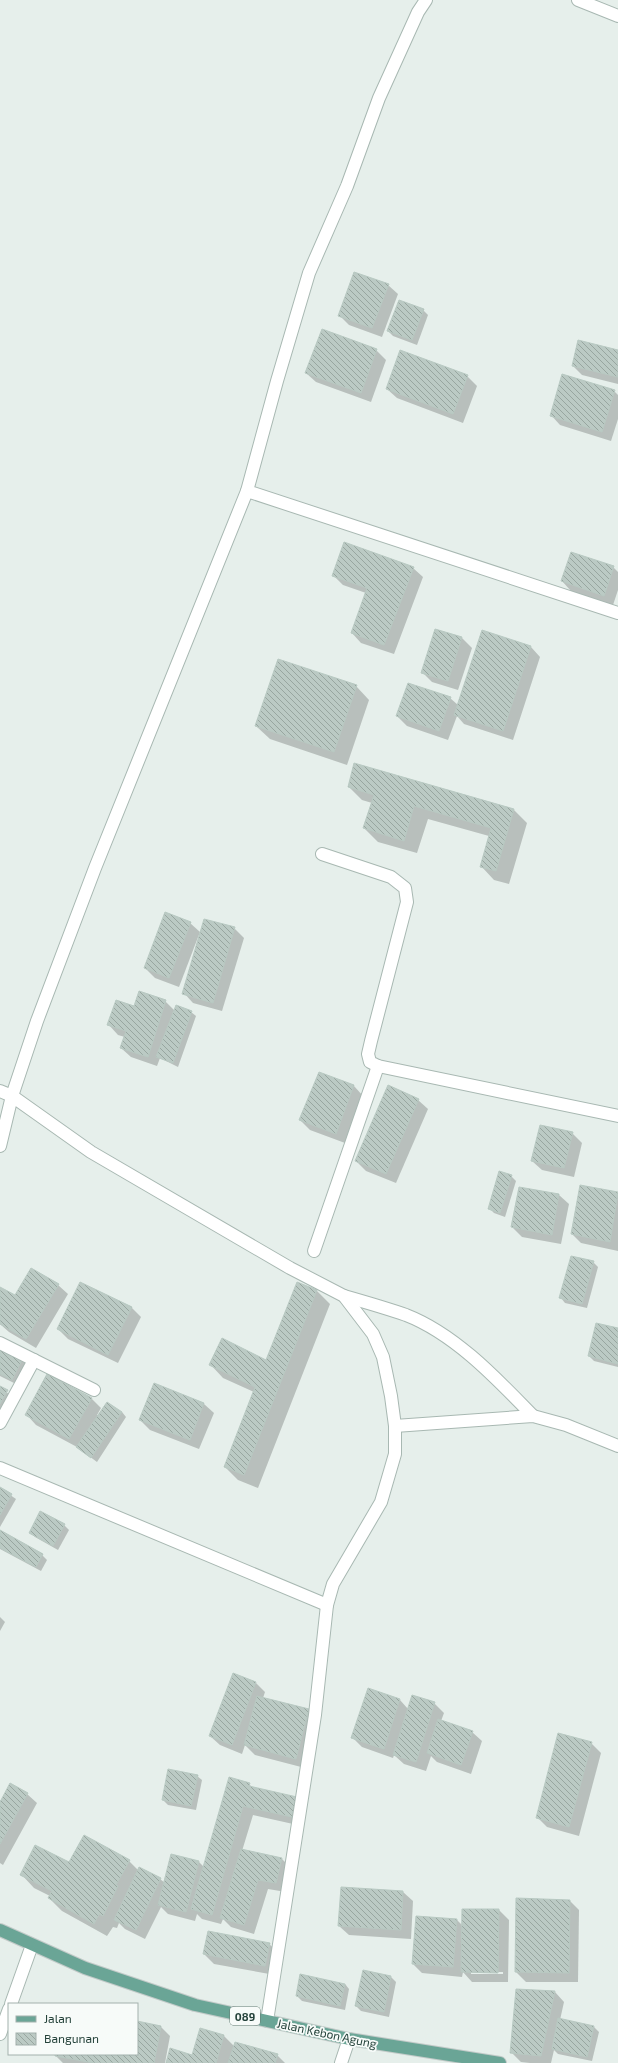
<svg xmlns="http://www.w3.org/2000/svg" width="618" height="2063" font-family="'Exo 2',sans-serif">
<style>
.shadow{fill:#0003;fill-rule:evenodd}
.building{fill:url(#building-back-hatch);stroke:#b8c9c2}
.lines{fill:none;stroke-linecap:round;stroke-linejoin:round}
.street-casing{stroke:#a8b8b2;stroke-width:14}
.primary-casing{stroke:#c2cac8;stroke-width:14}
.street{stroke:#fff;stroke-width:12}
.primary{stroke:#6aa596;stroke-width:12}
.labels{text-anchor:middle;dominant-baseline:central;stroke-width:3.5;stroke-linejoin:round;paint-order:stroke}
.shield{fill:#f7fbf9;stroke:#637a73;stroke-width:1}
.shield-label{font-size:11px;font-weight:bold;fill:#24423a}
.street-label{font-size:12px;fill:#24423a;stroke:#f7fbf9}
</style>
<defs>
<pattern id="building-back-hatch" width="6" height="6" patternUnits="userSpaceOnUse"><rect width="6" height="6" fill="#bbcac4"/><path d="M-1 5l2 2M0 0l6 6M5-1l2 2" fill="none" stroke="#98a6a0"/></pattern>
</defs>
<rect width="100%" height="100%" fill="#e6efeb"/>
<!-- shadow -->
<g class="shadow">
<polygon points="388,285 398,294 382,337 349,325 339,315"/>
<polygon points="423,310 428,315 417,345 393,336 388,331"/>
<polygon points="376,350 386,360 371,402 316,382 306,373"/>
<polygon points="618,351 618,384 582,375 573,366"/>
<polygon points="467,376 477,386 463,423 397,398 387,389"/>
<polygon points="614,391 618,395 618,419 611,441 560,425 551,415"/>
<polygon points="613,567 618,572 618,590 613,605 571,591 562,581"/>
<polygon points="413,568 423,577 394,654 361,643 352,633 366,593 343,585 334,576"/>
<polygon points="436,630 462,638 472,648 458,690 432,682 422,672"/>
<polygon points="482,631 531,647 540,657 513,740 464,724 457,716 448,740 407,726 397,716 450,698 458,705"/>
<polygon points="356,686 369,700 347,765 270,739 256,726"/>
<polygon points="349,787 513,809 527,823 509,884 494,880 481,866 489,836 428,819 417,853 378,842 364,828 372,803 362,800"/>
<polygon points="190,923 200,932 179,987 155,978 145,968"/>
<polygon points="234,928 244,938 222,1011 193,1003 184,993"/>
<polygon points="165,1001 175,1011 191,1012 196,1016 178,1067 160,1058 157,1066 131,1057 121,1048 125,1037 118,1035 109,1025"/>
<polygon points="319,1073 354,1086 363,1096 345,1143 310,1130 300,1120"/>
<polygon points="418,1100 428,1109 396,1183 366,1171 356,1161"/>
<polygon points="572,1133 582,1143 574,1177 542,1170 532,1161"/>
<polygon points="511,1176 516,1181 505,1217 494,1213 489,1208"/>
<polygon points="581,1187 618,1193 618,1251 581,1243 572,1234"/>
<polygon points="519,1188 559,1195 569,1204 561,1244 522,1237 512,1227"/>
<polygon points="593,1262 598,1267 587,1308 565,1303 561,1298"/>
<polygon points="81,1283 132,1308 141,1317 118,1363 68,1339 58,1329"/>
<polygon points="298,1283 317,1291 330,1304 258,1488 238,1480 225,1467 254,1392 223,1378 210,1364 267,1361"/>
<polygon points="58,1285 68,1294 36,1348 9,1332 0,1324 0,1288 15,1297"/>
<polygon points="618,1329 618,1367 594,1361 589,1356"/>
<polygon points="0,1349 22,1359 27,1364 16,1384 0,1376"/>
<polygon points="154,1384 204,1404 214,1413 199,1449 150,1430 140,1420"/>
<polygon points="0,1388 12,1396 4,1411 0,1409"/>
<polygon points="91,1398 101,1408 97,1415 99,1416 122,1412 126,1417 97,1462 77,1447 36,1425 27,1415"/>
<polygon points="0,1488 16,1499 0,1527"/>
<polygon points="64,1525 69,1530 58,1550 35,1537 30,1532"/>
<polygon points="0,1533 42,1555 47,1560 41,1571 0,1549"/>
<polygon points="0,1617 5,1622 0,1631"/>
<polygon points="256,1683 265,1692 263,1698 308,1710 318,1719 305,1768 255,1755 245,1745 242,1754 220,1745 210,1736"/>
<polygon points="368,1690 400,1700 408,1709 434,1703 444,1713 441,1721 472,1732 482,1741 471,1774 437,1762 431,1756 426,1771 404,1764 394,1755 393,1758 362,1747 352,1737"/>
<polygon points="591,1743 601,1753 579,1836 547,1827 537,1817"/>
<polygon points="197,1776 202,1780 196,1810 168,1805 163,1800"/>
<polygon points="249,1784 252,1787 297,1798 302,1826 253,1815 242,1851 281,1858 291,1868 286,1892 268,1889 254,1934 231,1927 223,1919 221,1924 202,1919 197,1914 195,1921 168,1914 161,1907 145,1939 125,1929 119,1923 117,1928 113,1927 107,1936 62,1911 49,1898 50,1896 34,1888 21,1874 69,1863 85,1836 129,1861 139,1871 160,1879 165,1883 172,1855 199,1862 204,1867"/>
<polygon points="27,1794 37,1803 3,1865 0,1863 0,1800 1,1801"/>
<polygon points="342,1888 403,1892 413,1901 411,1939 349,1935 339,1926"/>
<polygon points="517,1899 570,1901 579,1910 578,1982 526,1982 516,1972"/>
<path d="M 499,1910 L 509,1920 L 508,1982 L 472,1982 L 463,1972 L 462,1977 L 422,1973 L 413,1964 L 417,1917 L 457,1920 L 463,1926 ZM 471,1972 L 503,1972 L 503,1974 L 471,1974 Z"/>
<polygon points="269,1944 279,1953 275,1975 214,1964 204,1954"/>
<polygon points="391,1977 396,1982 389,2017 361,2011 356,2006"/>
<polygon points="345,1984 349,1989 345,2010 302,2001 297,1996"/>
<polygon points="555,1992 564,2002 560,2020 594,2027 599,2032 592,2061 558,2054 554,2050 551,2063 530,2063 521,2062 511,2052"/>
<polygon points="137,2022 160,2026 170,2036 165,2063 63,2063 56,2056 56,2054 137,2054"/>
<polygon points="224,2036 234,2046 277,2055 285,2063 167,2063 192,2056"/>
</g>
<!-- building -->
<g class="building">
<polygon points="354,272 389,284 372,328 338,316"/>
<polygon points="399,300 424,309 412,340 387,331"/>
<polygon points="322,329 377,349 361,393 305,373"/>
<polygon points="578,340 618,350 618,377 572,366"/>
<polygon points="400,350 468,375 453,414 386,389"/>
<polygon points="562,374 615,390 602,432 550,416"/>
<polygon points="344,542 414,567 384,645 351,633 367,588 332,576"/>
<polygon points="571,552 614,566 604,596 561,581"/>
<polygon points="435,629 462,637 448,681 421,673"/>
<polygon points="482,630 531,646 503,731 454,715"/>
<polygon points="278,659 357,685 334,752 255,726"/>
<polygon points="408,683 451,697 439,731 396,716"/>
<polygon points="354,763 514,809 496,871 480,867 491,828 414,806 404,841 363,828 374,795 348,787"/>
<polygon points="165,912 191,922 169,978 144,968"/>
<polygon points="204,919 235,927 213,1003 182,994"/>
<polygon points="139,991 166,1000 148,1057 120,1048 126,1031 107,1025 116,1000 134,1006"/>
<polygon points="176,1005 192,1011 173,1063 156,1057"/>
<polygon points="319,1072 354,1085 336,1134 299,1120"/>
<polygon points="388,1085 419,1099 386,1174 355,1161"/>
<polygon points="540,1125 573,1132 564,1168 531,1161"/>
<polygon points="499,1171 512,1175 500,1213 488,1209"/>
<polygon points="580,1185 618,1192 610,1242 571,1234"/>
<polygon points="519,1187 559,1194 552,1235 511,1227"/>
<polygon points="571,1256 594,1261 582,1304 559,1298"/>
<polygon points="31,1268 59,1284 26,1339 0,1324 0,1287 15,1295"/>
<polygon points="80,1282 132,1307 108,1355 57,1329"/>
<polygon points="297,1282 317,1290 244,1475 224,1467 255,1387 209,1365 222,1338 266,1360"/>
<polygon points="596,1323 618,1328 618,1364 588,1356"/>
<polygon points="0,1348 23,1358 12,1380 0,1374"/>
<polygon points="47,1374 92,1398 69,1439 25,1415"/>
<polygon points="154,1383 204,1403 190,1440 139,1420"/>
<polygon points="0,1386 8,1390 0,1404"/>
<polygon points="107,1402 122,1412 91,1458 76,1447"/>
<polygon points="0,1487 12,1494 0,1515"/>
<polygon points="40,1511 65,1524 53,1546 29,1533"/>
<polygon points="0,1530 43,1554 36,1567 0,1548"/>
<polygon points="233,1673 256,1682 232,1745 209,1736"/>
<polygon points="368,1688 400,1699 384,1749 351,1738"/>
<polygon points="412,1695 435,1702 416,1762 393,1755"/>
<polygon points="257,1696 309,1709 296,1759 244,1745"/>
<polygon points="438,1719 473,1731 461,1765 427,1753"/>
<polygon points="558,1733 592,1742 569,1827 536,1818"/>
<polygon points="168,1769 198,1775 191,1806 162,1800"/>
<polygon points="229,1777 250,1783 249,1786 297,1797 292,1817 243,1806 212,1915 191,1909"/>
<polygon points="10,1783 28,1793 0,1844 0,1802"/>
<polygon points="84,1835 130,1860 116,1885 118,1886 103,1916 99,1914 94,1924 48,1898 52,1891 20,1875 35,1845 69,1862"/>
<polygon points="241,1849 282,1858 276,1883 258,1880 244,1925 220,1918"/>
<polygon points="171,1854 199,1861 186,1912 158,1905"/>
<polygon points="139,1867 161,1878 136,1930 114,1920"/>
<polygon points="341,1887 403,1891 401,1930 338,1926"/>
<polygon points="516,1898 570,1900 569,1973 515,1972"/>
<polygon points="462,1909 499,1909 498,1973 461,1972"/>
<polygon points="416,1916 457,1919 453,1967 412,1964"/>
<polygon points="208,1931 270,1943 265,1966 203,1954"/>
<polygon points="363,1970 391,1976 384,2012 355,2006"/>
<polygon points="300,1974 345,1984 340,2006 296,1996"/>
<polygon points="516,1989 555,1991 541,2056 510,2053"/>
<polygon points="558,2018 594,2026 587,2057 552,2049"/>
<polygon points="137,2021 161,2026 154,2063 94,2063 55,2056 55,2054 137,2054"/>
<polygon points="200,2028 224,2035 216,2063 166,2063 170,2048 192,2055"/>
<polygon points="235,2042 278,2054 275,2063 228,2063"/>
</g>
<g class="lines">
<defs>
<g id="street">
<polyline points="578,0 618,16"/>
<polyline points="247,491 618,613"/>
<polyline points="322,854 391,877 405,888 407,902 371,1041 368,1054 370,1062 378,1066 618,1116"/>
<polyline points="0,1091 12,1096 37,1021 95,868 247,491 277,381 309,273 347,186 379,98 418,12 426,0"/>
<polyline points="0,1146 12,1096 91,1152 290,1268 344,1296 373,1334 383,1357 391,1396 395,1426 533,1416 566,1425 618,1446"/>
<polyline points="314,1251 378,1066"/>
<path d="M 344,1296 C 365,1302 386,1308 406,1315 C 455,1334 497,1379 533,1416"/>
<polyline points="0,1343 94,1390"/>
<polyline points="0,1423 34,1360"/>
<polyline points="0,1468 327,1605"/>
<polyline points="11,2004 32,1945"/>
<polyline points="267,2021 315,1715 327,1605 333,1584 381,1502 395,1454 395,1426"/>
<polyline points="0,2034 9,2009"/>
<polyline points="341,2063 349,2039"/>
</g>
<polyline id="primary" points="0,1930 85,1968 195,2005 349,2039 500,2063"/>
</defs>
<!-- street casing -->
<use href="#street" class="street-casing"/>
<!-- primary casing -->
<use href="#primary" class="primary-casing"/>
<!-- street -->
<use href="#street" class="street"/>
<!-- primary -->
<use href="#primary" class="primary"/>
</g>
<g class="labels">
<!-- shield labels -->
<rect class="shield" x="230" y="2007" width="30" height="18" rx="3"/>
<g class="shield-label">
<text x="245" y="2016">089</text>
</g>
<!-- street labels -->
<g class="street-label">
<text transform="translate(327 2033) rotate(12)">Jalan Kebon Agung</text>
</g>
</g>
<!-- legend -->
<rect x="8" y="2003" width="130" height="52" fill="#f7fbf9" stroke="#a3b1ad"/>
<rect x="16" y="2016" width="20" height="6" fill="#6aa596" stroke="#a3b1ad"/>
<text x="44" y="2023" font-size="12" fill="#24423a">Jalan</text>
<rect x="16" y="2033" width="20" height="12" fill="url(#building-back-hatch)" stroke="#a3b1ad"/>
<text x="44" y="2043" font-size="12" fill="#24423a">Bangunan</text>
</svg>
